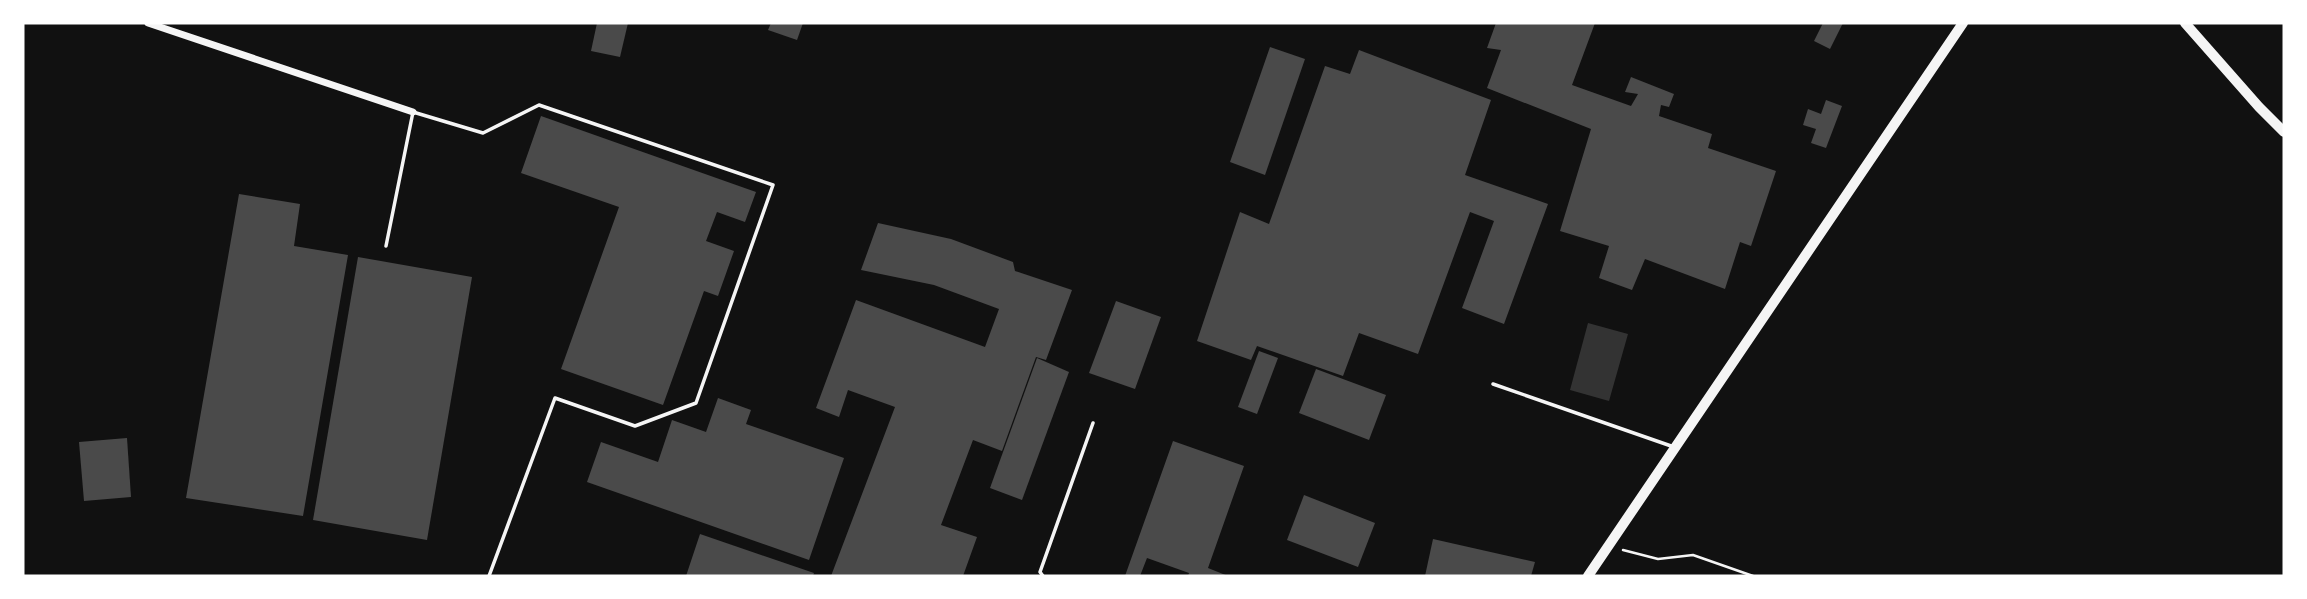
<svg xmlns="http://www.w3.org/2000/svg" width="2307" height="599" font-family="'Alegreya Sans',sans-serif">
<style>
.water{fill:#333}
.building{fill:#4a4a4a}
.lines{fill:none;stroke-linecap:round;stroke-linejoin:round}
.path{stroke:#f5f5f5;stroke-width:2.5}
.service{stroke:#f5f5f5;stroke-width:3.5}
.minor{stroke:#f5f5f5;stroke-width:7}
.tertiary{stroke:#f5f5f5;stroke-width:10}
.secondary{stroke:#f5f5f5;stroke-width:10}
</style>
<rect width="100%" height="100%" fill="#111"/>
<!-- water -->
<polygon class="water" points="1588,323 1628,334 1609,401 1570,390"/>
<!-- building -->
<g class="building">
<polygon points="597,23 628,23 620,57 591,51"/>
<polygon points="771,23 803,23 797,40 768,30"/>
<polygon points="1496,23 1595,23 1572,85 1631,106 1638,94 1625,92 1631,77 1674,94 1669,107 1661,105 1659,116 1712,134 1708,148 1776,171 1751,246 1740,242 1725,289 1645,259 1632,290 1599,278 1609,246 1560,231 1591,129 1487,88 1501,50 1487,48"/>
<polygon points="1823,23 1843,23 1830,49 1814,41"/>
<polygon points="1270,47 1305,59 1265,175 1230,162"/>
<polygon points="1359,50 1491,100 1465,175 1548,204 1504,324 1462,308 1494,221 1470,212 1418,354 1359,333 1343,376 1257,346 1251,360 1197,341 1240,212 1269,224 1325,66 1350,74"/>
<polygon points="1826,100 1842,106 1826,148 1811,143 1816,129 1803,125 1808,109 1821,114"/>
<polygon points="541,116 756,192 745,222 717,212 706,241 734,251 718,296 704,291 663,405 561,369 619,207 521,173"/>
<polygon points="239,194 300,204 294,246 348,255 303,516 186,498"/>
<polygon points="878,223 951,239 1013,262 1015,271 1072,290 1046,360 1036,357 1002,451 973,440 941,525 977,537 963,576 831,576 895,407 848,390 839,417 816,408 856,300 985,347 999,309 934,285 861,270"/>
<polygon points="358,257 472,277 427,540 313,520"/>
<polygon points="1116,301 1161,317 1135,389 1089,373"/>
<polygon points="1259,351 1278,358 1257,414 1238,407"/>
<polygon points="1037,358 1069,372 1022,500 990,488"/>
<polygon points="1316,369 1386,395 1369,440 1299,413"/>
<polygon points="718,398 751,410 746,424 844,458 809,560 587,482 601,442 658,462 672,420 706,432"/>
<polygon points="127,438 131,497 84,501 79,442"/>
<polygon points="1173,441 1244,466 1208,568 1228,576 1188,576 1189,573 1147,558 1140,576 1125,576"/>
<polygon points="1304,495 1375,523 1358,567 1287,540"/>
<polygon points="700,534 814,573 813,576 686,576"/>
<polygon points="1433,539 1535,562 1531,576 1425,576"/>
</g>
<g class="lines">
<!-- path -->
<polyline class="path" points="1623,550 1658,559 1693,555 1753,576"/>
<!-- service -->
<g class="service">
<polyline points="386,246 413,112 483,133 539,105 773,185 696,403 635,426 555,398 489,576"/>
<polyline points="1493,384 1674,447"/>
<polyline points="1043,576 1040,572 1093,423"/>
</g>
<!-- minor -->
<polyline class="minor" points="148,23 413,112"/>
<!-- tertiary -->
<polyline class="tertiary" points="1588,576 1963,23"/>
<!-- secondary -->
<polyline class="secondary" points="2185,23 2259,107 2284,132"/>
</g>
<!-- border -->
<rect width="2307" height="599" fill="none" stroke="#ffffff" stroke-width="49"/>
</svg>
